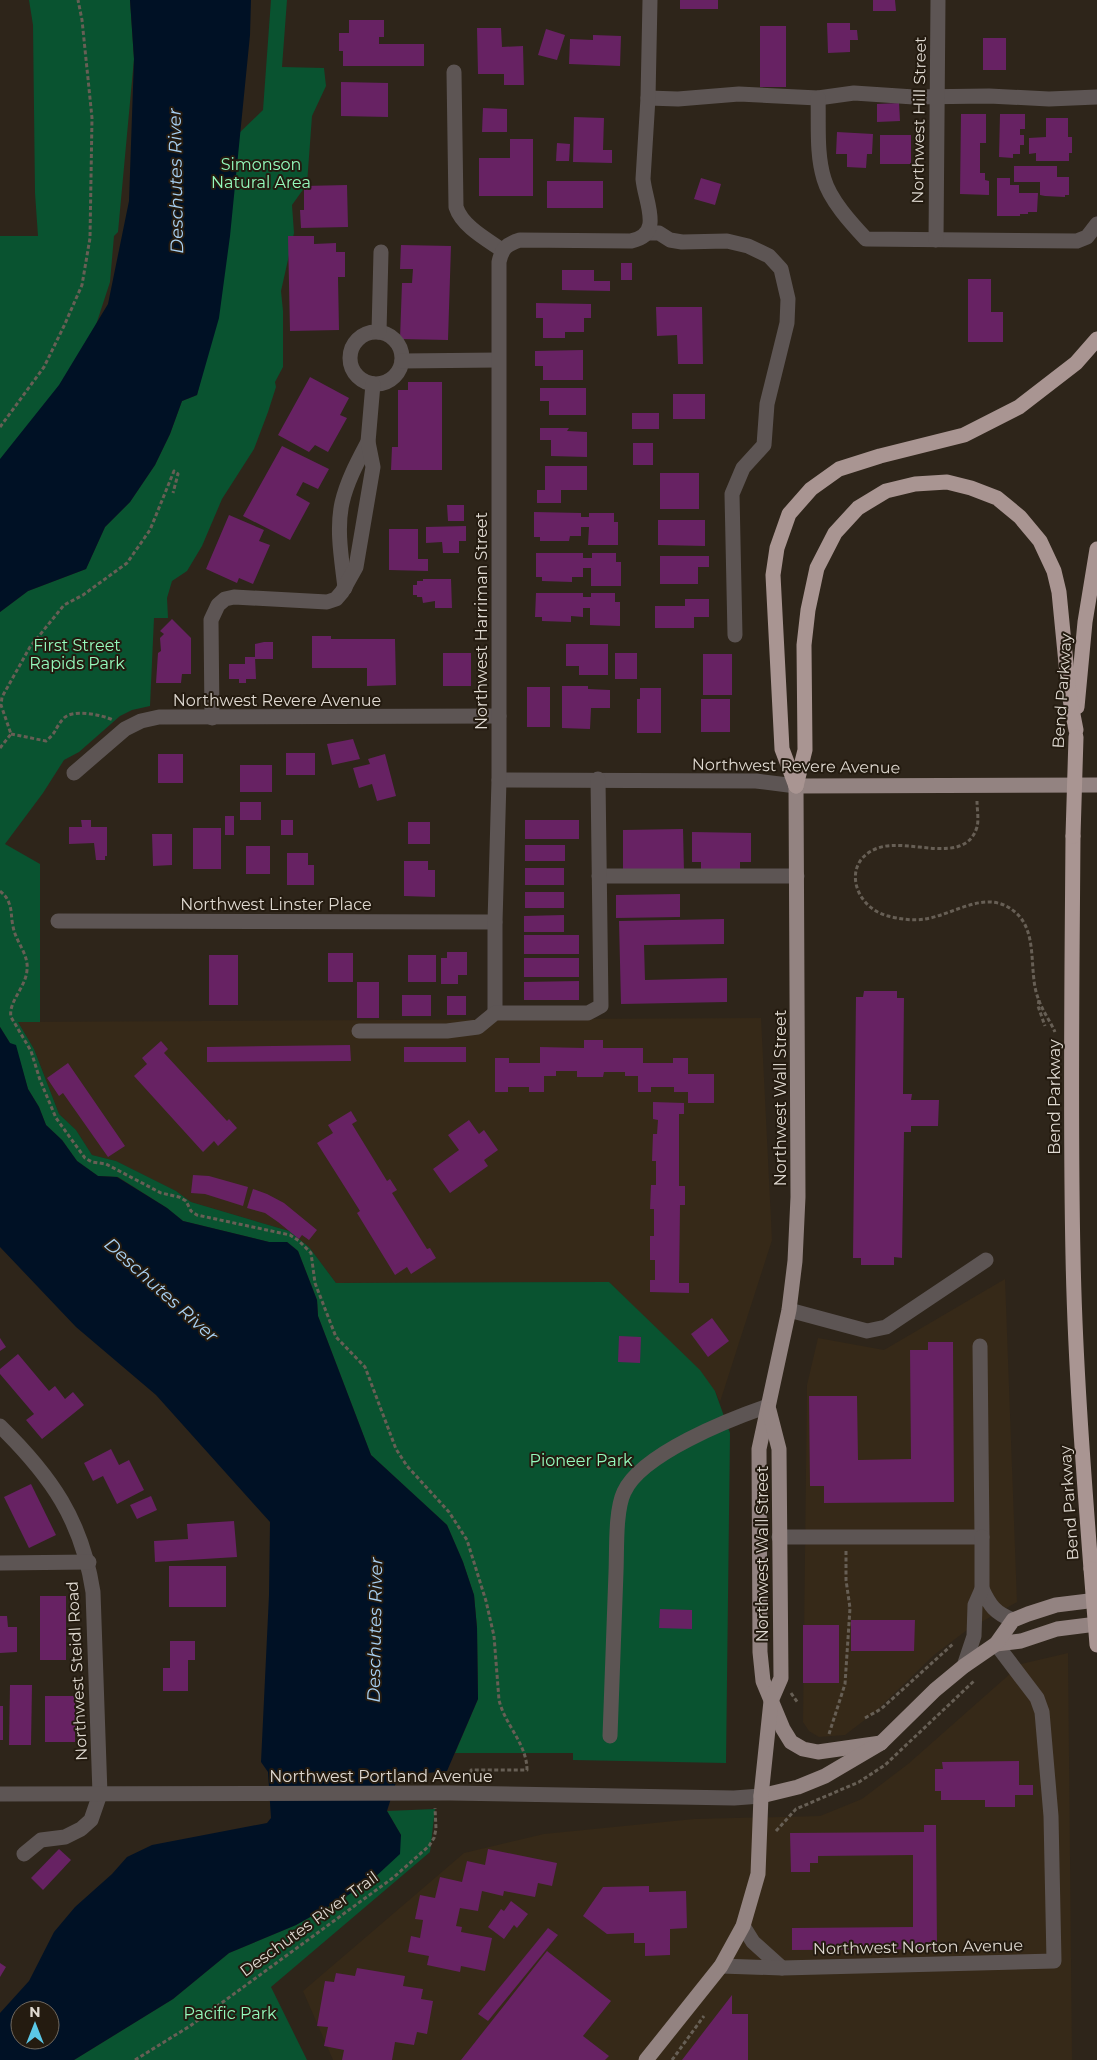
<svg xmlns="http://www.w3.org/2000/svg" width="1097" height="2060" font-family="Montserrat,sans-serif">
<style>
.built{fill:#362918}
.green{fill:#095330}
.water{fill:#001125;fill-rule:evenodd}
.building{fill:#672263}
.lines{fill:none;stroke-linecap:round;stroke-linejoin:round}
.path{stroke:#675f55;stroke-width:3;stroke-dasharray:4 2.5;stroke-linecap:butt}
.minor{stroke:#5d5554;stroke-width:15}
.major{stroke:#938381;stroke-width:15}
.highway{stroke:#a99592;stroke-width:15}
.highway-bridge{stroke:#a99592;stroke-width:15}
.labels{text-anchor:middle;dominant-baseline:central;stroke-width:4;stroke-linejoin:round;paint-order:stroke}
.street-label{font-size:16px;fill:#dfd9d1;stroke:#241b10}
.park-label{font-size:16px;fill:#95fabc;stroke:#241b10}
.water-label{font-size:18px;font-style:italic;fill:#a8d0f2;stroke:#241b10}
</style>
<rect width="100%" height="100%" fill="#2e251a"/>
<!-- built -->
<g class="built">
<polygon points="761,1018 772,1240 720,1402 715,1391 609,1282 336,1283 309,1247 289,1231 191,1202 176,1191 116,1161 92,1155 76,1130 59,1114 34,1049 18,1022"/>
<polygon points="1005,1279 1017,1602 967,1630 934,1655 875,1712 845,1735 819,1737 809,1731 803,1722 807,1385 818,1338 884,1350"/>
<polygon points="1068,1653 1072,2060 333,2060 303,1991 464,1853 544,1834 694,1819 820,1816 862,1799 908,1764 1021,1664"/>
</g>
<!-- green -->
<g class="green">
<polygon points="29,0 130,0 134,59 118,232 114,236 110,282 95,328 0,501 0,236 38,236 35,193 33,25"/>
<polygon points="271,0 287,0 282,67 324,68 326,86 312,116 307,184 292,205 294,233 281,291 283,311 283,367 275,382 276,387 268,412 254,449 222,499 202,546 187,571 172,581 167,598 168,618 154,618 150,706 132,710 120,716 79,752 64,760 43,793 5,844 40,864 40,1022 18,1022 34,1049 59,1114 76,1130 92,1155 116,1161 176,1191 191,1202 289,1231 309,1247 336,1283 609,1282 700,1370 715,1391 730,1433 726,1763 573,1760 573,1753 455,1753 478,1699 477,1628 474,1595 463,1562 447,1525 371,1455 318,1316 317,1300 298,1251 287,1242 269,1242 183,1221 167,1208 118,1177 98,1176 77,1161 62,1140 46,1125 39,1107 28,1089 19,1058 0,1027 0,612 28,591 86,569 105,527 130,502 155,465 170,434 182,401 197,395 204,365 208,163 263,110"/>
<polygon points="435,1809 430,1852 271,1987 307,2060 74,2060 173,1999 229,1953 296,1925 342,1899 401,1835 387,1811"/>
</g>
<!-- water -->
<g class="water">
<polygon points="130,0 251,0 250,35 230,236 219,318 197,395 182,401 170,434 155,465 130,502 105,527 86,569 28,591 0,612 0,459 59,385 108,304 129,201 134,59"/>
<path d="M 0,1027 L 10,1043 L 16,1045 L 28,1089 L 39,1107 L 46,1125 L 62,1140 L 77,1161 L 98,1176 L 117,1177 L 167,1208 L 183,1221 L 269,1242 L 287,1242 L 298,1251 L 317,1300 L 318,1316 L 371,1455 L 447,1525 L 463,1562 L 474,1595 L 477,1628 L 478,1699 L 447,1771 L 398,1776 L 387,1811 L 401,1835 L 400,1854 L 373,1879 L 342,1899 L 296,1925 L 229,1953 L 173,1999 L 74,2060 L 0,2060 L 0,2013 L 29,1981 L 54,1932 L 75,1907 L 112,1874 L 127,1857 L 152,1845 L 267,1823 L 271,1818 L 268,1772 L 261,1762 L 269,1595 L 270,1522 L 156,1395 L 76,1327 L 0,1247 ZM 20,2010 L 50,2010 L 50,2040 L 20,2040 Z"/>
</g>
<!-- building -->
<g class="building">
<rect x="680" y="0" width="38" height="9"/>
<polygon points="873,0 895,0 896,11 873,11"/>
<polygon points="349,20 384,20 384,37 379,37 379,44 424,44 424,66 343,66 343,51 339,51 339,33 349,33"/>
<polygon points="827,23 850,23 850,30 857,30 858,40 850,40 850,52 828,53"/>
<rect x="760" y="26" width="26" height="61"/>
<polygon points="477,28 501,28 502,47 523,46 524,85 504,85 504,74 478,74"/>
<polygon points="546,29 565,35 557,60 538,55"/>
<polygon points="593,35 621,36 620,66 569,64 570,39 593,40"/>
<rect x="983" y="38" width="23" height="32"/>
<polygon points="341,82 388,83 388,117 341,116"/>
<polygon points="899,103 900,121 877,122 877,104"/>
<polygon points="483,108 507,109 507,132 482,132"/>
<polygon points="961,114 986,114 986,143 980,143 980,173 985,173 985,180 989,181 989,195 960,194"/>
<polygon points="1000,114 1025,114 1025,129 1020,129 1020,135 1024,135 1024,145 1020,145 1020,154 1013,154 1013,158 999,157"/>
<polygon points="574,117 604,118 603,150 612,150 612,163 573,162"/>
<polygon points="1046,118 1068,118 1068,137 1072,137 1072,153 1069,153 1069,161 1036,161 1036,153 1029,154 1029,138 1046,137"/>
<polygon points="837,132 873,134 872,154 867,154 866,168 847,167 847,154 836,154"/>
<rect x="880" y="135" width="31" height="29"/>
<polygon points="510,139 533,139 533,196 479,196 479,158 510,158"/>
<polygon points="557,143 570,144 569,161 556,161"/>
<polygon points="1014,166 1057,166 1057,177 1069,177 1069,195 1065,195 1065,197 1045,196 1040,195 1040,182 1014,182"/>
<polygon points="701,178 721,184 715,205 694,199"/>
<polygon points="997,178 1010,178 1010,185 1019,185 1019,193 1038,193 1037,212 1028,212 1028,214 1020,214 1020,216 997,216"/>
<rect x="547" y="181" width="56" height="27"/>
<polygon points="347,185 348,227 301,228 300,210 304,210 304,186"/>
<polygon points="288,236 314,236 314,244 336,243 336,252 345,252 345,277 338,277 339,330 290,331"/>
<polygon points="401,245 451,246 448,340 400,339 402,283 412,283 413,269 400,269"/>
<rect x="621" y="263" width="11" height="17"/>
<polygon points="562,270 594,270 594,281 610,281 610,291 562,290"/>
<polygon points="968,279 991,279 991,312 1003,312 1003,342 968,342"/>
<polygon points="536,303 591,304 591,318 584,318 584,332 565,332 565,338 543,338 543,318 536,318"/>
<polygon points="656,307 702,307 703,364 678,364 677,335 657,336"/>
<polygon points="583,350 583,380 543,380 543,366 535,366 535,351"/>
<polygon points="310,377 349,398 340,415 347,418 328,452 315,445 309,452 278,435"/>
<polygon points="408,382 442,382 442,470 391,470 392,447 398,447 398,390 408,390"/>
<polygon points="540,388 586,388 586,415 549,415 549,401 540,401"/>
<rect x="673" y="394" width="32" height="25"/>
<rect x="632" y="413" width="27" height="16"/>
<polygon points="540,428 569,428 567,431 587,432 587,457 551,456 551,440 540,440"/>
<rect x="633" y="443" width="20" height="22"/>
<polygon points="282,446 329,469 318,489 303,482 296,495 310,503 290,540 243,516"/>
<polygon points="545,466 587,466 587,490 561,490 561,503 537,503 537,490 545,490"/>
<rect x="660" y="473" width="39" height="36"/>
<polygon points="447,505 464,505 464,521 448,521"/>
<polygon points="534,512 581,513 581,517 589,517 589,513 614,513 614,522 618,522 618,545 588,545 589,527 581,527 581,536 570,536 569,541 540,541 540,537 534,537"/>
<polygon points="229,515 264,530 259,541 270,545 253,584 239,578 237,583 206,569"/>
<polygon points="658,520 705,520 705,546 658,545"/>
<polygon points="466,526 466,541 459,541 459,553 443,553 442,542 426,543 426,527"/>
<polygon points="389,529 418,529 418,559 428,559 428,571 389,570"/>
<polygon points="536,553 583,553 583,558 592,558 592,553 616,553 616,562 621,562 621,586 591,586 591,568 583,568 583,577 572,577 572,582 542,581 542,577 536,577"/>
<polygon points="660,556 709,556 709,567 698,567 698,584 660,584"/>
<polygon points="423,579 451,579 452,608 435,608 435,601 423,603 422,597 417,597 417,595 413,595 413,585 417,585 417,581 423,581"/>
<polygon points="536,593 583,593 583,597 591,597 591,593 615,593 615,602 620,602 620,626 590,625 590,608 583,608 583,617 571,616 571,622 542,621 542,617 535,617"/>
<polygon points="685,599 709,599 709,617 694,617 694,628 655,628 655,606 685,606"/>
<polygon points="172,619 191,638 191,674 182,674 181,683 156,683 158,653 161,651 160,638 164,634 160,631"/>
<polygon points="312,636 331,636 331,639 395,639 396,685 367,686 367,668 312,668"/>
<polygon points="264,642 273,642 273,659 255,659 255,644"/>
<polygon points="566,644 608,644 608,675 579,675 579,666 566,666"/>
<rect x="443" y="653" width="28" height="33"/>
<rect x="615" y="653" width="22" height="26"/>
<rect x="703" y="654" width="29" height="41"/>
<polygon points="245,657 255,657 256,679 246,679 246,683 239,683 239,679 229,679 229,664 245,664"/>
<polygon points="562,686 588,686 588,689 610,690 610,708 591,708 590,729 562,728"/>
<rect x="527" y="687" width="23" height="40"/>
<polygon points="640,688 661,688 661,733 637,733 637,699 640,699"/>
<rect x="701" y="699" width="29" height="33"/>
<polygon points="353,739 360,759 332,765 327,744"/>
<rect x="286" y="753" width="29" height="22"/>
<rect x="158" y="754" width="25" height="29"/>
<polygon points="385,754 396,796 377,801 372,784 359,788 353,768 370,764 368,759"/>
<rect x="240" y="765" width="32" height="27"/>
<rect x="240" y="802" width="21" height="18"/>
<rect x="225" y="816" width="9" height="19"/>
<polygon points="81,820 91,820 91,827 107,827 107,856 105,856 105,860 96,860 94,843 69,844 69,827 82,827"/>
<rect x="281" y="820" width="12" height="15"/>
<rect x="525" y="820" width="54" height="19"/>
<rect x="408" y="822" width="22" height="22"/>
<rect x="193" y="828" width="28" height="41"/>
<polygon points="683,829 684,872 623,873 623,830"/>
<polygon points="692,832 751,833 751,862 740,862 740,873 701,872 701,862 692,862"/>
<polygon points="152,834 172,834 172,865 153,866"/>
<rect x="525" y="845" width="40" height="16"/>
<rect x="246" y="846" width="24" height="28"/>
<polygon points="287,853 308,853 308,865 314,865 314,885 287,885"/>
<polygon points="404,861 428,861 428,870 435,870 435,897 404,896"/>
<rect x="525" y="868" width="39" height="17"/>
<rect x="525" y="892" width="39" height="16"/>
<polygon points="680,894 680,917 616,918 616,895"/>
<polygon points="564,915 564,932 524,932 524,916"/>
<polygon points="724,919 724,944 644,945 645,980 727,978 727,1002 621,1004 619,921"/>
<rect x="524" y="935" width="55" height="19"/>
<polygon points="447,952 467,952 467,975 458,975 458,984 441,984 441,958 447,958"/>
<rect x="328" y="953" width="25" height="29"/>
<rect x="209" y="955" width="29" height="50"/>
<rect x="408" y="955" width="28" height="27"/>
<rect x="524" y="958" width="55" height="19"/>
<polygon points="579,981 579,1000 524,1000 524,982"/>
<rect x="357" y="982" width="22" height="36"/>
<polygon points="864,991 897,991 897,998 904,998 903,1094 912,1094 911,1100 939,1100 938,1126 911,1126 911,1132 904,1132 902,1258 894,1257 894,1265 861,1265 861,1258 853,1258 856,997 863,997"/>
<rect x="402" y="995" width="29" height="21"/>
<rect x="447" y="996" width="19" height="19"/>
<polygon points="584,1040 603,1040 603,1048 643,1048 643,1063 673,1063 673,1058 688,1058 688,1074 714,1074 714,1103 688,1103 688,1092 674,1092 674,1087 651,1087 651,1092 638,1092 638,1076 625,1076 625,1072 604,1072 603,1077 577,1077 577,1071 556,1071 556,1076 544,1076 544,1092 529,1092 529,1087 508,1087 508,1092 495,1092 495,1058 509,1058 509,1063 540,1063 540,1047 584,1048"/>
<polygon points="161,1041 168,1049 164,1053 227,1121 229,1119 237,1128 218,1146 214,1141 203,1152 134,1076 147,1064 142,1058"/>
<polygon points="350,1045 351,1061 207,1062 207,1047"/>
<rect x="404" y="1047" width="62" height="15"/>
<polygon points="68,1063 125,1146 108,1157 63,1093 59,1096 47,1078"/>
<polygon points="653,1102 684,1103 684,1114 679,1114 679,1186 685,1186 685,1205 680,1205 679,1283 689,1283 689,1293 650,1292 650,1280 655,1280 655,1260 650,1260 650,1236 654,1236 654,1209 650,1209 651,1185 656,1185 656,1161 652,1161 653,1134 657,1134 658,1120 653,1119"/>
<polygon points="351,1111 357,1121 352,1124 387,1181 390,1179 397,1190 392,1193 427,1249 430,1248 436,1258 411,1274 407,1267 395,1275 357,1213 360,1211 317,1143 333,1133 328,1125"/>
<polygon points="469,1120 479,1134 484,1130 498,1150 484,1160 488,1166 450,1193 433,1169 459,1150 448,1135"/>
<polygon points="193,1175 209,1176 248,1187 243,1206 205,1194 191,1193"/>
<polygon points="253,1189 267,1194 284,1203 317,1230 309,1240 302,1235 299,1239 278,1222 265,1213 247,1208"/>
<polygon points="712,1318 729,1341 708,1357 691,1334"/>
<polygon points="619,1336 641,1337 640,1363 618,1362"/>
<polygon points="0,1338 6,1347 0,1351"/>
<polygon points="928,1342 953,1342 954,1502 824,1503 824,1486 810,1486 809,1396 857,1396 858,1460 911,1459 910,1350 928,1350"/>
<polygon points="18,1354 49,1391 55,1386 65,1399 73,1392 84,1405 42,1439 26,1420 34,1414 0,1374 0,1369"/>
<polygon points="111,1449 119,1465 129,1460 144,1490 117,1504 103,1476 93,1481 84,1463"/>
<polygon points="31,1484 56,1535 29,1548 4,1497"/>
<polygon points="151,1496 157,1510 137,1519 130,1505"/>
<polygon points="234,1521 237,1557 155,1562 154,1541 188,1539 187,1524"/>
<rect x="169" y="1566" width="57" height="41"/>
<rect x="40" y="1596" width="26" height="64"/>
<polygon points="660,1609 692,1610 692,1629 659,1628"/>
<polygon points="0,1616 7,1616 8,1627 17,1627 17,1652 0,1653"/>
<polygon points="851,1620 915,1620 914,1651 851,1651"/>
<rect x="803" y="1625" width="36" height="58"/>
<polygon points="170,1641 195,1641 195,1660 188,1660 188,1691 163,1691 163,1668 170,1668"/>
<polygon points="10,1685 32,1685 31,1745 9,1745"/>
<rect x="45" y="1696" width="30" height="46"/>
<rect x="0" y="1706" width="3" height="34"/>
<polygon points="1019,1761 1019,1785 1033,1785 1033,1795 1015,1795 1015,1807 985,1807 985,1800 941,1800 941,1791 935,1791 935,1769 943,1769 942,1762"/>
<polygon points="924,1825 936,1825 937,1949 792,1950 792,1928 913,1927 913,1855 818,1856 818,1863 810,1863 810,1872 791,1872 790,1833 924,1832"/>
<polygon points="59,1849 71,1860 43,1890 31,1878"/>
<polygon points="488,1849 557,1863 552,1886 538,1883 535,1897 504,1891 503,1896 482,1891 478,1911 460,1908 456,1926 462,1927 461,1932 492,1938 485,1971 461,1966 460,1972 427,1965 429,1956 408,1952 411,1936 420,1938 423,1920 415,1919 420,1895 435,1898 440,1877 462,1882 467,1861 485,1865"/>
<polygon points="649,1886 649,1892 686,1891 687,1928 670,1929 670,1955 645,1956 645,1943 634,1943 634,1933 607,1934 583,1916 603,1887"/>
<polygon points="511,1901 528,1914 517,1928 514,1925 504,1939 488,1927 501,1909 504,1911"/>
<polygon points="548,1928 558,1935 488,2021 478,2014"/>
<polygon points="547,1951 611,2001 583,2036 609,2056 605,2060 461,2060"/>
<polygon points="0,1963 6,1967 0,1977"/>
<polygon points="357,1968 405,1976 403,1986 423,1989 421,1999 433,2001 427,2034 417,2032 414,2045 395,2042 392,2060 342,2060 344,2050 324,2046 328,2027 317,2026 325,1981 334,1982 336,1973 355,1976"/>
<polygon points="732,1995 732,2014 748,2014 748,2060 682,2060"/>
</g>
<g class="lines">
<!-- path -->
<g class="path">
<polyline points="0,427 44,367 64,326 82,285 90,238 92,118 82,20 78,0"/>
<path d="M 11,734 L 46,741 C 57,732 55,728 63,719 C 72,708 102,715 113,720"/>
<polyline points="0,748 11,734 1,705 2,697 30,647 64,605 83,595 127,563 150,530 174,471 178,474 173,493"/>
<path d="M 977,801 C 977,809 979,820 977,827 C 965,867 908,837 878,848 C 841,861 853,907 888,916 C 899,919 914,921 925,919 C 956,914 987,888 1015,912 C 1039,932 1028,972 1038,998 C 1042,1010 1050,1021 1055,1032"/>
<path d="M 0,891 C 4,895 7,897 9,903 C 12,910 11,918 13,926 C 15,941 29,954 27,970 C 26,987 8,1002 11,1017 L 31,1051 L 40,1080 L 56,1118 L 85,1158 L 92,1162 L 106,1164 L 161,1193 L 179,1197 L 186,1201 L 191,1211 L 197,1215 L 290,1235 L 299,1241 L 311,1253 L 315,1283 L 336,1337 L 365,1367 L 396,1449 L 407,1466 L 449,1512 L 467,1540 L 486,1601 L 494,1636 L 499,1700 C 505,1725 527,1744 527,1770 L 471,1770 L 471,1778"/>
<polyline points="1039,1000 1038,1006 1045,1026"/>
<polyline points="791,1693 798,1703"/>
<polyline points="865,1718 881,1709 954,1643"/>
<polyline points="829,1734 845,1684 850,1608 846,1580 846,1551"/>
<polyline points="776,1831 796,1809 859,1782 885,1765 974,1681"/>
<polyline points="135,2060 190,2026 394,1877 429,1846 434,1838 436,1829 435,1808"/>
<polyline points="672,2060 704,2016"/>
</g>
<!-- minor -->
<g class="minor">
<path d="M 454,72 L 456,207 C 462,226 486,239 502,250"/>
<polyline points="648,98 678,99 739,94 818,98 854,93 914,97 989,96 1049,99 1097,97"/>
<path d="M 818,98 C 819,124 816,153 824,179 C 830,200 851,223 866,239 L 1077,241 L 1087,237 L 1097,224"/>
<polyline points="649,233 659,233 670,240 682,242 727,241 748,246 769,256 781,269 788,299 787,323 767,404 764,445 743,468 732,494 735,635"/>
<polyline points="936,240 938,0"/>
<circle cx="376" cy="358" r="26"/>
<polyline points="379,332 381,252"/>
<polyline points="402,361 498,360"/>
<path d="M 345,588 C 342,561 336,530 342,503 C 347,481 358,461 368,442"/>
<polyline points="212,718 211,620 218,605 225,599 234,597 327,602 336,599 342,592 356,567 373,467 368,442 373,384"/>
<polyline points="74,773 125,729 141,721 159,717 499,716"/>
<polyline points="499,780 756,781 796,786"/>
<polyline points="599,876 797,876"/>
<polyline points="58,921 495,922"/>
<path d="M 495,1013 L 495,922 L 499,780 L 499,262 C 502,248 507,244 520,240 L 631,241 C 664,235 645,202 643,179 L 648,98 L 650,0"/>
<polyline points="359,1031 447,1031 478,1027 495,1013 588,1013 601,1006 598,779"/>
<polyline points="789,1310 867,1331 886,1327 986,1260"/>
<path d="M 0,1426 C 51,1476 82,1520 93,1592 L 100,1794 L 91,1820 L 81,1829 L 65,1837 L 41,1840 L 24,1854"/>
<polyline points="779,1537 982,1537 980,1346"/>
<polyline points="0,1563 89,1562"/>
<path d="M 982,1589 C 990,1606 995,1613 1013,1620"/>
<polyline points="964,1666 974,1636 975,1605 982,1589 982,1537"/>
<path d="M 610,1736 C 612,1681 614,1627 616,1572 C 617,1551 615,1511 624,1492 C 641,1454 730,1419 768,1406"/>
<polyline points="0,1794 450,1793 734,1798 761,1796"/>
<polyline points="743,1926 753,1942 782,1968"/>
<polyline points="721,1966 782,1968 1054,1961 1051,1816 1042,1712 1037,1698 996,1644"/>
</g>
<!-- major -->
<g class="major">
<polyline points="996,1644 1021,1641 1057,1629 1097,1624"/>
<polyline points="881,1743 818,1752 803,1749 791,1742 783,1729 763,1681 760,1652 759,1449 789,1310 795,1261 798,1197 796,786 1097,785"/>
<polyline points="761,1796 798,1787 825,1776 881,1743 935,1690 964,1666 996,1644 1013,1620 1028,1614 1056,1605 1097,1600"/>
<polyline points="646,2060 721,1966 743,1926 758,1874 761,1796 771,1701 781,1678 779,1449 769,1410"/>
</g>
<!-- highway -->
<g class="highway">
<polyline points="1077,707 1085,622 1097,549"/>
<polyline points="796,786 805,750 804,645 808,610 817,568 835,533 858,508 886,491 915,484 947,482 971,488 997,498 1020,517 1040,541 1054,571 1059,592 1069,694 1076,730"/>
<polyline points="796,786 782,749 773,575 777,548 789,514 811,489 839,469 880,456 964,435 1019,407 1076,363 1097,339"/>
<path d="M 1073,836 C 1072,976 1070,1116 1073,1256 C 1075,1360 1083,1465 1091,1569"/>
</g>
<!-- highway-bridge -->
<g class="highway-bridge">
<polyline points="1073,836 1076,737"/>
<polyline points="1091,1569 1097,1645"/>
</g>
</g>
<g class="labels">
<!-- street labels -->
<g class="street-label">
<text transform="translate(919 120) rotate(-89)">Northwest Hill Street</text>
<text transform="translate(481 621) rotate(-90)">Northwest Harriman Street</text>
<text transform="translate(1062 691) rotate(-86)">Bend Parkway</text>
<text x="277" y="700">Northwest Revere Avenue</text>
<text transform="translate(796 766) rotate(1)">Northwest Revere Avenue</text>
<text x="276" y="904">Northwest Linster Place</text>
<text transform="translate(1054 1097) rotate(-90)">Bend Parkway</text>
<text transform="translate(780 1098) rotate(-90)">Northwest Wall Street</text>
<text transform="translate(1069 1503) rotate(-94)">Bend Parkway</text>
<text transform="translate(762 1554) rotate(-90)">Northwest Wall Street</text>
<text transform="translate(77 1671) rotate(-93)">Northwest Steidl Road</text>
<text x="381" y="1776">Northwest Portland Avenue</text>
<text transform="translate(309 1924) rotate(-36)">Deschutes River Trail</text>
<text transform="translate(918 1947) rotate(-1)">Northwest Norton Avenue</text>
</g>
<!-- park labels -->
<g class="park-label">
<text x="261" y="164">Simonson<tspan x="261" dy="18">Natural Area</tspan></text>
<text x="77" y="645">First Street<tspan x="77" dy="18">Rapids Park</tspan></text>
<text x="581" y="1460">Pioneer Park</text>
<text x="230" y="2013">Pacific Park</text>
</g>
<!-- water labels -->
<g class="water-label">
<text transform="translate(176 181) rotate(-91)">Deschutes River</text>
<text transform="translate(161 1290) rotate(42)">Deschutes River</text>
<text transform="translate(375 1630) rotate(-89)">Deschutes River</text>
</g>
</g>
<!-- north arrow -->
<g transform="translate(35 2025)"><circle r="24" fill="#241b10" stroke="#6f675d"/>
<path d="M0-4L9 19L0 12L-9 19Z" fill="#5bc8e7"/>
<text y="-8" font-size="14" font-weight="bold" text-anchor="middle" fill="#dfd9d1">N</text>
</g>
</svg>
